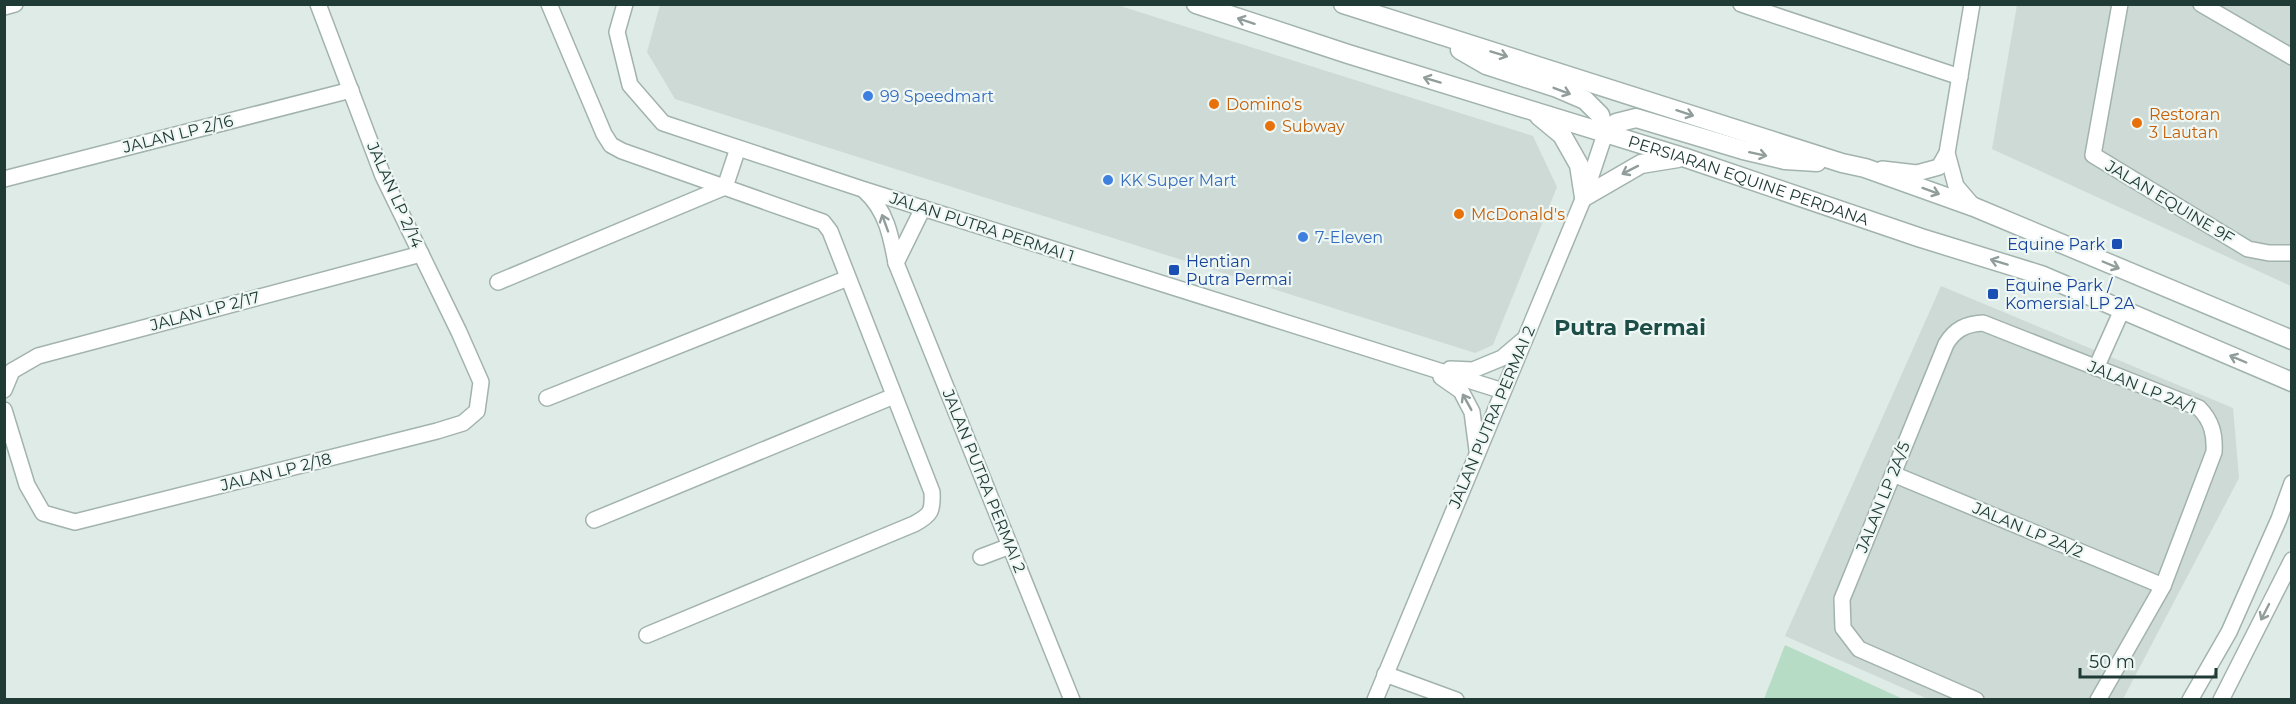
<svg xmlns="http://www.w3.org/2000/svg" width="2296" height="704" font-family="Montserrat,sans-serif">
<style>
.built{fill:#cddad6}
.green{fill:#b7dcc5}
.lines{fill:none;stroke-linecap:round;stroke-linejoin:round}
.minor-casing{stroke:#a2b3ae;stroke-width:18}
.tertiary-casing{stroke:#a2b3ae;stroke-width:21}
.minor{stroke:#fff;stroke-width:15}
.tertiary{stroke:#fff;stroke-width:18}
.oneway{stroke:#909d9a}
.shop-dot{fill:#3f7fe0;stroke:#eff7f4;stroke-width:2}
.food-dot{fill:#e8710a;stroke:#eff7f4;stroke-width:2}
.transit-dot{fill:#1a4fb4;stroke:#eff7f4;stroke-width:2}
.labels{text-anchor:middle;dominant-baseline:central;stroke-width:4.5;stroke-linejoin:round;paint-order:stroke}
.shop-label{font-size:16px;fill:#366cbe;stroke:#eff7f4;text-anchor:start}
.food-label{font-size:16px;fill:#c56008;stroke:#eff7f4;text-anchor:start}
.street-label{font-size:16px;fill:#203b36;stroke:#eff7f4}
.transit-label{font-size:16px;fill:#164399;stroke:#eff7f4;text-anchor:start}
.district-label{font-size:22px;font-weight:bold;fill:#1c4d46;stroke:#eff7f4}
</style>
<rect width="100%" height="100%" fill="#dfebe7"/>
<!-- built -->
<g class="built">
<polygon points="660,5 1117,5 1533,136 1557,187 1493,345 1475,353 675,99 647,52"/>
<polygon points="2017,5 2291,5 2291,286 1992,149"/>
<polygon points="1941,286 2233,408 2239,478 2123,699 1928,699 1785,636"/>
</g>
<!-- green -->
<polygon class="green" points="1785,645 1903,699 1764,699"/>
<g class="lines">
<defs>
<g id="minor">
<path d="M 549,4 L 604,134 L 611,145 L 622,151 L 823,222 L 830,231 L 932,492 C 933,511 931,515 914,524 L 647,635"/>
<polyline points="625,4 617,32 630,85 663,123 862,189 1503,391"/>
<polyline points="1741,4 1960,77"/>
<polyline points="2120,4 2093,155 2248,249 2269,253 2292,253"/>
<polyline points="2201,4 2292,57"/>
<polyline points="4,7 15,4"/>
<polyline points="1947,153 1956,186 1974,207"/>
<polyline points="1882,169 1917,173 1939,167 1947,153 1972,4"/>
<polyline points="4,179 351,90"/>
<path d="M 865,191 C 886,210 891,236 896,263 L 1072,700"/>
<polyline points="896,263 923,208"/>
<polyline points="498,282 725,187 738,148"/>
<polyline points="2096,368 2122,310"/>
<polyline points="1450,369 1473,370 1502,358 1522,341"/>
<polyline points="1441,377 1461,391 1472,412 1477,450"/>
<polyline points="4,390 12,371 38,356 421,254"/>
<polyline points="547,398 848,278"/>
<polyline points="4,410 27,485 43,513 75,522 437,431 463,423 477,411 481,382 459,332 383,176 318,4"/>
<polyline points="1893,474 2163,586"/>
<polyline points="594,520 894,396"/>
<polyline points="981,557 1010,546"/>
<polyline points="1385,674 1456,700"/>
<polyline points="1375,700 1584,197 1605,134"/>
<path d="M 1976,700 L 1859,649 L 1843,628 L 1842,599 L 1946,344 C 1955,329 1966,324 1983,323 L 2199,408 C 2212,421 2215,435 2214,452 L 2163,586 L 2098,700"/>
<polyline points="2190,700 2229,632 2279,519 2292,483"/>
<polyline points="2221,700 2292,560"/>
</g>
<g id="tertiary">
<path id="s1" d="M 1196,4 L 1348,54 L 1683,157 L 1921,238 L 2041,275 L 2292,382"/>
<polyline points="1343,4 1842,163 1865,168 1974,207 2292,340"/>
<polyline points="1460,50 1486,65 1557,88 1585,100 1600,115 1605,134"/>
<polyline points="1539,116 1562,135 1579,165 1584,197 1641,164 1678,158"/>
<polyline points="1605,134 1616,123 1636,118 1743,150 1785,160 1817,162"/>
</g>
</defs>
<!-- minor casing -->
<use href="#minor" class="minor-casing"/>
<!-- tertiary casing -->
<use href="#tertiary" class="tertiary-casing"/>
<!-- minor -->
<use href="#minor" class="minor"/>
<!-- tertiary -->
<use href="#tertiary" class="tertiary"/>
</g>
<!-- one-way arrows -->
<defs><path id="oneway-shaft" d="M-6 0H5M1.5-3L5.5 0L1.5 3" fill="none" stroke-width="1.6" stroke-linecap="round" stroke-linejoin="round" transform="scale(1.5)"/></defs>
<g class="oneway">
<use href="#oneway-shaft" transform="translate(1246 21) rotate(-162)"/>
<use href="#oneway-shaft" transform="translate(1499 54) rotate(17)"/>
<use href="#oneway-shaft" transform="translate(1432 80) rotate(-163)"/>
<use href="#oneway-shaft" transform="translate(1562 91) rotate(21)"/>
<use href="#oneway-shaft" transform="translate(1685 113) rotate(18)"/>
<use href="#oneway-shaft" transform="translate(1758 154) rotate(12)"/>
<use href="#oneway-shaft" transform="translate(1630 170) rotate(153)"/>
<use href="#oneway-shaft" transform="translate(1931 191) rotate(20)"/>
<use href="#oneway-shaft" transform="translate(885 223) rotate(-110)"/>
<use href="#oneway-shaft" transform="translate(1999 262) rotate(-163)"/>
<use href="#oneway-shaft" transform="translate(2111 265) rotate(23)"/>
<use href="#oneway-shaft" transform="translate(2238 359) rotate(-157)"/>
<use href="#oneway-shaft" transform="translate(1467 402) rotate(-119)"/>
<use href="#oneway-shaft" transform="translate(2265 612) rotate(117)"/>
</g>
<!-- markers -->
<g class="shop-dot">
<circle cx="868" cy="96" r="6"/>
<circle cx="1108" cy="180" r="6"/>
<circle cx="1303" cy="237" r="6"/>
</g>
<g class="food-dot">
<circle cx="1214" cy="104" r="6"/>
<circle cx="2137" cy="123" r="6"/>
<circle cx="1270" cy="126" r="6"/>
<circle cx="1459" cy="214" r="6"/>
</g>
<g class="transit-dot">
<rect x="2111" y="238" width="12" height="12" rx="3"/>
<rect x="1168" y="264" width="12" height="12" rx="3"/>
<rect x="1987" y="288" width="12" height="12" rx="3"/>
</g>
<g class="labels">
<!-- shop labels -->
<g class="shop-label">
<text x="880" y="96">99 Speedmart</text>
<text x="1120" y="180">KK Super Mart</text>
<text x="1315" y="237">7-Eleven</text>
</g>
<!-- food labels -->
<g class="food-label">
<text x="1226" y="104">Domino's</text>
<text x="2149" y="114">Restoran<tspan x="2149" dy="18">3 Lautan</tspan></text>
<text x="1282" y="126">Subway</text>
<text x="1471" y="214">McDonald's</text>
</g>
<!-- street labels -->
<g class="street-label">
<text transform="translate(178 134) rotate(-14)">JALAN LP 2/16</text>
<text stroke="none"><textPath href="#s1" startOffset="580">PERSIARAN EQUINE PERDANA</textPath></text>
<text transform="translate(395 195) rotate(66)">JALAN LP 2/14</text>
<text transform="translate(2170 202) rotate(31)">JALAN EQUINE 9F</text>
<text transform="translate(982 227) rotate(18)">JALAN PUTRA PERMAI 1</text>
<text transform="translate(205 311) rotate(-15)">JALAN LP 2/17</text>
<text transform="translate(2142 387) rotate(22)">JALAN LP 2A/1</text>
<text transform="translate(1492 417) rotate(-67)">JALAN PUTRA PERMAI 2</text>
<text transform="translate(276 472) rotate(-14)">JALAN LP 2/18</text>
<text transform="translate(984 481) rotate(68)">JALAN PUTRA PERMAI 2</text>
<text transform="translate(1883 497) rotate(-68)">JALAN LP 2A/5</text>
<text transform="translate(2028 530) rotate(23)">JALAN LP 2A/2</text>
</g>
<!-- transit labels -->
<g class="transit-label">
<text x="2105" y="244" text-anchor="end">Equine Park</text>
<text x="1186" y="261">Hentian<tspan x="1186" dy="18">Putra Permai</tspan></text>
<text x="2005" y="285">Equine Park /<tspan x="2005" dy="18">Komersial LP 2A</tspan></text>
</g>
<!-- district labels -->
<g class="district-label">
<text x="1630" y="327">Putra Permai</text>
</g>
</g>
<!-- border -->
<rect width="2296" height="704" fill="none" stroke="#203b36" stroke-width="12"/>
<!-- scale -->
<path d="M2080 668v9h136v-9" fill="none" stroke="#203b36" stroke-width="3"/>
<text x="2089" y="668" font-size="18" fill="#203b36" stroke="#eff7f4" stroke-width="4.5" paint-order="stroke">50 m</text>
</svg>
